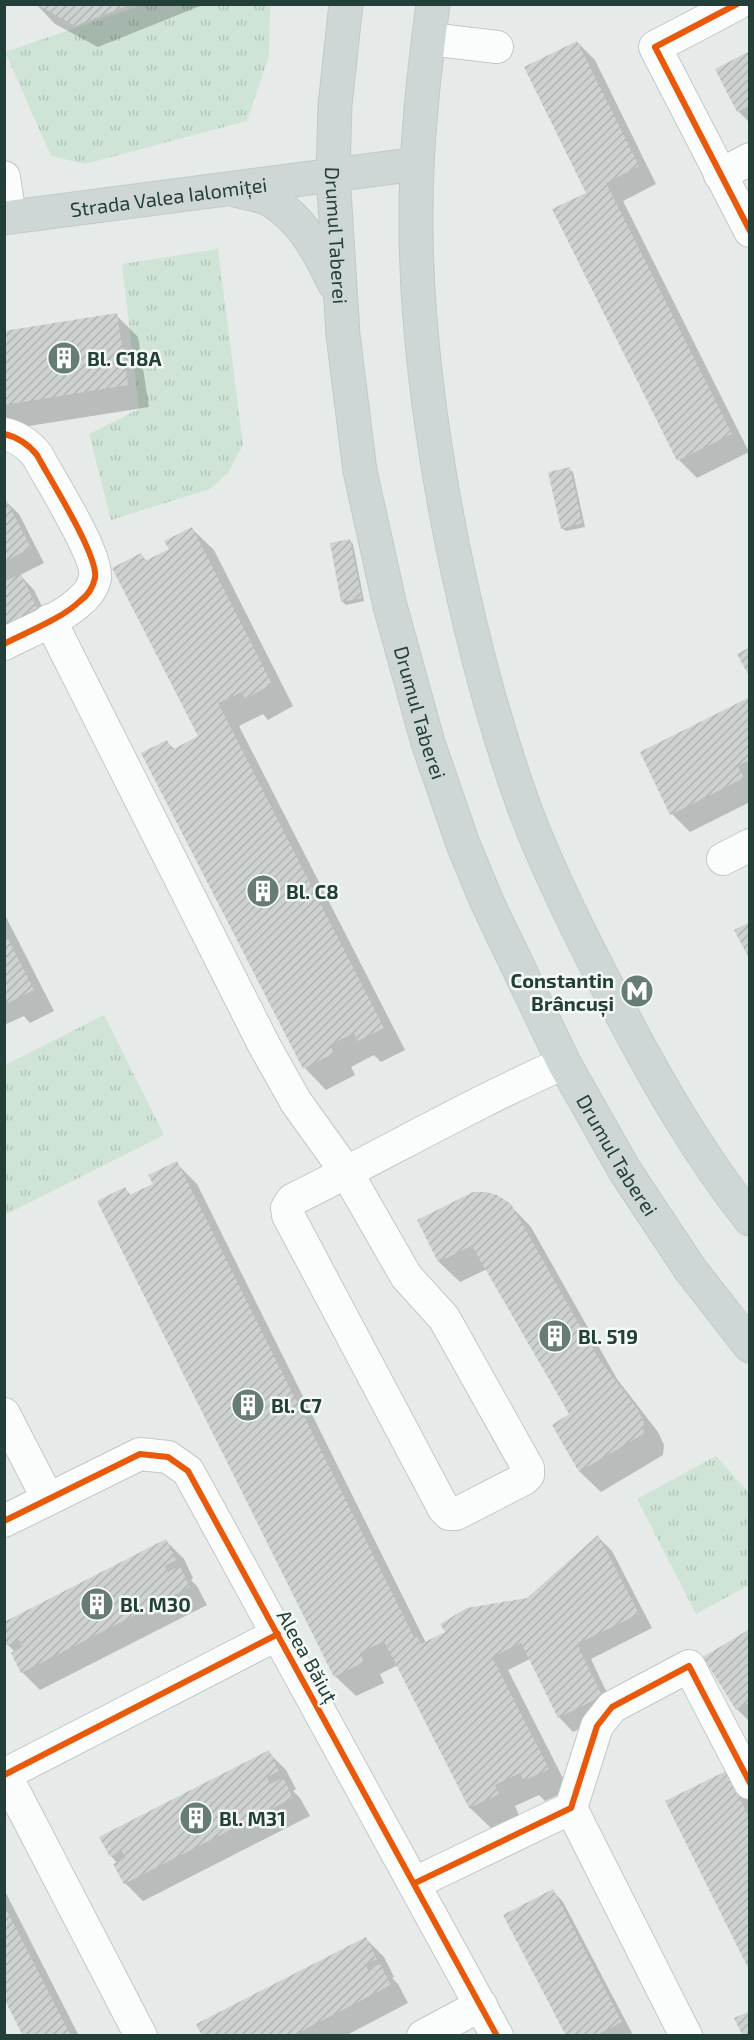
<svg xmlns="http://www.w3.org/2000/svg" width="754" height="2040" font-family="'Exo 2',sans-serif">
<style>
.grass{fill:url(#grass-tufts)}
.shadow{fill:#0003}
.building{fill:url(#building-hatch)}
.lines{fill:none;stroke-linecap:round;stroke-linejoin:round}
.minor-casing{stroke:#c3c8c6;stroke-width:34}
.major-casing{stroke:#c2cac8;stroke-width:35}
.minor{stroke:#fbfcfc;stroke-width:32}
.major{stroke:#ced7d5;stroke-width:33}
.cycleway-casing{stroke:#f5faf7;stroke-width:10}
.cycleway{stroke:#e8590c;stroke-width:6}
.labels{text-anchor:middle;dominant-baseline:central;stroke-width:5;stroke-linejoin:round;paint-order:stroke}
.street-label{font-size:20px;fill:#233f39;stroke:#f5faf7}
.poi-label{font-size:20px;font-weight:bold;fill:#233f39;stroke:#f5faf7;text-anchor:start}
</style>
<defs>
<pattern id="grass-tufts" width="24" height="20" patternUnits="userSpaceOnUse" patternTransform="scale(1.5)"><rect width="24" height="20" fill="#cfe4d7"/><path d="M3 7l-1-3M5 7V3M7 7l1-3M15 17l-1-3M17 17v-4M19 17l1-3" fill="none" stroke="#b1c5b9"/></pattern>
<pattern id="building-hatch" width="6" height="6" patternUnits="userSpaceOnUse" patternTransform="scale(1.5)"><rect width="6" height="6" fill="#cdd2d0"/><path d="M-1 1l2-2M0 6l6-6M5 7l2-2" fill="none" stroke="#b0b5b3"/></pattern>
</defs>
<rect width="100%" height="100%" fill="#e6ebe9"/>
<!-- grass -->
<g class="grass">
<polygon points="145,4 270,5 269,56 247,121 85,164 51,156 5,52"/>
<polygon points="218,249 243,445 228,473 210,489 111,520 89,434 139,409 122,264"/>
<polygon points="104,1015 164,1135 5,1215 5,1065"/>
<polygon points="716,1456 749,1493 749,1585 696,1614 637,1499"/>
</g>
<!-- shadow -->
<g class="shadow">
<polygon points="36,4 205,4 98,47 55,24"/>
<polygon points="577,42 595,60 656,184 623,201 749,452 697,478 679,460 588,194"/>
<polygon points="750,53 750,123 738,111 717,69"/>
<polygon points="116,315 138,337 149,407 4,430 4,333"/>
<polygon points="569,469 573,472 585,527 566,531 562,528"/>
<polygon points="4,500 19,514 44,563 20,575 34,590 50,623 4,648"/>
<polygon points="192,529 214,550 293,706 268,720 263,714 239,726 405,1050 381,1062 374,1055 351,1067 355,1075 326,1090 305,1068 167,742 175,750 200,737 141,555 148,562 171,550"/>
<polygon points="350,541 353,544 364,601 346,605 342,601"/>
<polygon points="750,699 750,802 690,832 672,814"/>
<polygon points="4,913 54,1011 30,1023 24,1016 4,1025"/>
<polygon points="176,1163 197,1184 426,1643 528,1600 598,1537 612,1551 652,1628 591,1659 615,1710 573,1732 559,1717 530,1659 508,1670 569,1790 545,1801 539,1795 515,1806 519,1815 491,1828 470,1808 398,1665 380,1674 384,1683 356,1696 335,1676 125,1189 132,1196 155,1184"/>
<polygon points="510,1205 531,1227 617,1379 658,1432 664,1445 663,1455 601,1492 580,1472 554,1425 571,1415 487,1269 460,1282 439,1262 419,1221"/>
<polygon points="166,1541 184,1559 193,1578 191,1580 197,1586 207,1605 40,1690 22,1672 15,1652 8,1645"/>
<polygon points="750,1631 750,1722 737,1709 705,1658"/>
<polygon points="268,1752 286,1770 296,1789 293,1791 300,1798 310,1816 143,1901 125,1883 118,1864 111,1856"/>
<polygon points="726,1773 744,1791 750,1803 750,1969"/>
<polygon points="552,1890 563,1902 632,2033 627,2036 567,2036"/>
<polygon points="4,1891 6,1893 79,2036 25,2036 4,1995"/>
<polygon points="366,1939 384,1957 394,1977 392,1978 398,1984 408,2003 345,2036 204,2036"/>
</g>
<!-- building -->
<g class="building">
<polygon points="36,4 129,4 129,5 75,26"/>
<polygon points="577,41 639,166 606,183 732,434 677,461 552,209 586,193 524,67"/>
<polygon points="750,51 750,106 737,112 715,69"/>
<polygon points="117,313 128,385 4,405 4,331"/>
<polygon points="570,467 582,523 561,529 548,472"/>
<polygon points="4,496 31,548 4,562"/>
<polygon points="192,527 272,684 245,699 242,692 218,703 384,1028 358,1041 354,1033 330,1045 334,1053 303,1069 141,753 167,740 172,750 198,736 112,568 141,553 145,561 169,549 164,541"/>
<polygon points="350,539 362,598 341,602 330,543"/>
<polygon points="21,574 37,608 4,626 4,582"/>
<polygon points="750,647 750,678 737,654"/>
<polygon points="750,697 750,767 747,761 738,766 744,778 670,815 640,752"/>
<polygon points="750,922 750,960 734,930"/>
<polygon points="4,931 34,990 8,1003 4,996"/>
<polygon points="177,1161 414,1637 417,1636 421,1644 445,1632 440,1624 467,1608 527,1598 598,1535 639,1614 577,1644 602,1696 558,1718 521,1643 492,1657 549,1769 523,1781 520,1773 495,1785 499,1794 469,1808 384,1641 360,1653 364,1662 334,1677 97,1201 125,1187 129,1195 153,1184 148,1175"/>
<polygon points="473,1192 486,1192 497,1195 511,1204 597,1356 638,1410 644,1423 643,1434 579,1472 552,1425 569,1414 472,1246 438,1262 417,1220"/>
<polygon points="166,1539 176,1560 165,1566 168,1572 180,1566 190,1587 21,1673 11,1653 22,1647 19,1639 7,1646 4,1641 4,1622"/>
<polygon points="750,1629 750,1702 736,1710 703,1657"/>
<polygon points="269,1750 279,1771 267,1777 270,1784 283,1778 293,1798 124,1884 113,1864 125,1858 122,1851 110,1857 99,1837"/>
<polygon points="726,1771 750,1819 750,1972 665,1801"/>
<polygon points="553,1889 622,2022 595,2036 566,2036 503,1915"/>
<polygon points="4,1905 71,2036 23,2036 4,1998"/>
<polygon points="366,1937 377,1959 365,1964 368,1970 380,1964 391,1985 292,2036 202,2036 196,2024"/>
<polygon points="750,2011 750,2036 743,2036 734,2018"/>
</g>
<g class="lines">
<defs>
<g id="minor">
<polyline points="737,4 655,47 750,231"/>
<polyline points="429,39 497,47"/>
<polyline points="720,175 750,159"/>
<polyline points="4,177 10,217"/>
<path d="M 4,434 C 18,437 28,444 37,455 C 49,478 99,556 95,578 C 93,587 87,596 80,601 C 63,618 27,632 4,644"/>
<path d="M 50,620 L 264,1045 L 296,1102 L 347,1173 L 406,1276 L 444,1318 L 528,1468 L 528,1475 L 524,1479 L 456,1514 L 449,1514 L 444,1509 L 288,1215 L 287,1208 L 292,1200 C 383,1155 471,1104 564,1063"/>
<polyline points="723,859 750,845"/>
<polyline points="4,1414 48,1499"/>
<polyline points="4,1521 140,1454 168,1457 188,1471 497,2036"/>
<polyline points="4,1772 141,2036"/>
<polyline points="4,1775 278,1634"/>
<polyline points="571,1808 686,2036"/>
<polyline points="415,1883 571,1808 597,1726 612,1707 689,1666 750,1783"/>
<polyline points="423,2036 481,2005"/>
</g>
<g id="major">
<path id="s1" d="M 346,4 L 335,105 L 333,174 L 343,335 L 360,471 L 390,606 L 428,743 L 463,844 L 487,902 L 564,1063 L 625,1171 L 690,1269 L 750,1346"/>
<path d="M 433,4 C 424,73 416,142 416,211 C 415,321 430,430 451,538 C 470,631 493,723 526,812 C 551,878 584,943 617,1005 C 656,1080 698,1153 750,1219"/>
<path d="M 235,190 C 247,193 262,195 272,201 C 303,220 319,252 334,283"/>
<path id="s2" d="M 4,218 L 417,164"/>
</g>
</defs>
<!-- minor casing -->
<use href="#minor" class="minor-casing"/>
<!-- major casing -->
<use href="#major" class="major-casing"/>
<!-- minor -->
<use href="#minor" class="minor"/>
<!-- major -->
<use href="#major" class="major"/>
<defs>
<g id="cycleway">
<polyline points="737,4 655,47 750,231"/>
<path d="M 4,434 C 18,437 28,444 37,455 C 49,478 99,556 95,578 C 93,587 87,596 80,601 C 63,618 27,632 4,644"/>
<polyline points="4,1521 140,1454 168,1457 188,1471 497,2036"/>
<polyline points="4,1775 278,1634"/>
<polyline points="415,1883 571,1808 597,1726 612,1707 689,1666 750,1783"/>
</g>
</defs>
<!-- cycleway casing -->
<use href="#cycleway" class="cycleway-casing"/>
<!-- cycleway -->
<use href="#cycleway" class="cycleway"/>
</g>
<!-- icons -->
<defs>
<symbol id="building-disc" viewBox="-11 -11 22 22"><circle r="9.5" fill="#677b77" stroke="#f5faf7"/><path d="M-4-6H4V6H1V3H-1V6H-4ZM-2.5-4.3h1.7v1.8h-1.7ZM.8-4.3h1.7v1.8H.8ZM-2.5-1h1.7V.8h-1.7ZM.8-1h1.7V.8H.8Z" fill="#fff"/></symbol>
<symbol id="metro-disc" viewBox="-11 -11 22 22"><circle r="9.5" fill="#677b77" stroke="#f5faf7"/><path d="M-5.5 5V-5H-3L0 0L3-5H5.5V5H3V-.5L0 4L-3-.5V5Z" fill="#fff"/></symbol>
</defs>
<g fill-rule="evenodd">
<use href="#building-disc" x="45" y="339" width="38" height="38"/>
<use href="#building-disc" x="244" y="872" width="38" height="38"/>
<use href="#metro-disc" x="618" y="972" width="38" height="38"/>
<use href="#building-disc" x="536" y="1317" width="38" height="38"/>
<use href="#building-disc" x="229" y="1386" width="38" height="38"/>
<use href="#building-disc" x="78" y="1585" width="38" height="38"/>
<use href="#building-disc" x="177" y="1799" width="38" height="38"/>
</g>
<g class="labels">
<!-- street labels -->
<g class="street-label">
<text stroke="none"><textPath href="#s2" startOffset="166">Strada Valea Ialomiței</textPath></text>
<text stroke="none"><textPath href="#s1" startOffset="232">Drumul Taberei</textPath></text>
<text stroke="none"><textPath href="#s1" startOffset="718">Drumul Taberei</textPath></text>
<text stroke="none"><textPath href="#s1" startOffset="1204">Drumul Taberei</textPath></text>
<text transform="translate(308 1656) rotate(61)">Aleea Băiuț</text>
</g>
<!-- poi labels -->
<g class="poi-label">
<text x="87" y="358">Bl. C18A</text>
<text x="286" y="891">Bl. C8</text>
<text x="614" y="980" text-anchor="end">Constantin<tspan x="614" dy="23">Brâncuși</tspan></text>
<text x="578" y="1336">Bl. 519</text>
<text x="271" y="1405">Bl. C7</text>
<text x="120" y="1604">Bl. M30</text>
<text x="219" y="1818">Bl. M31</text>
</g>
</g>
<!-- border -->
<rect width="754" height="2040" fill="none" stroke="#233f39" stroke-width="12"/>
</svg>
